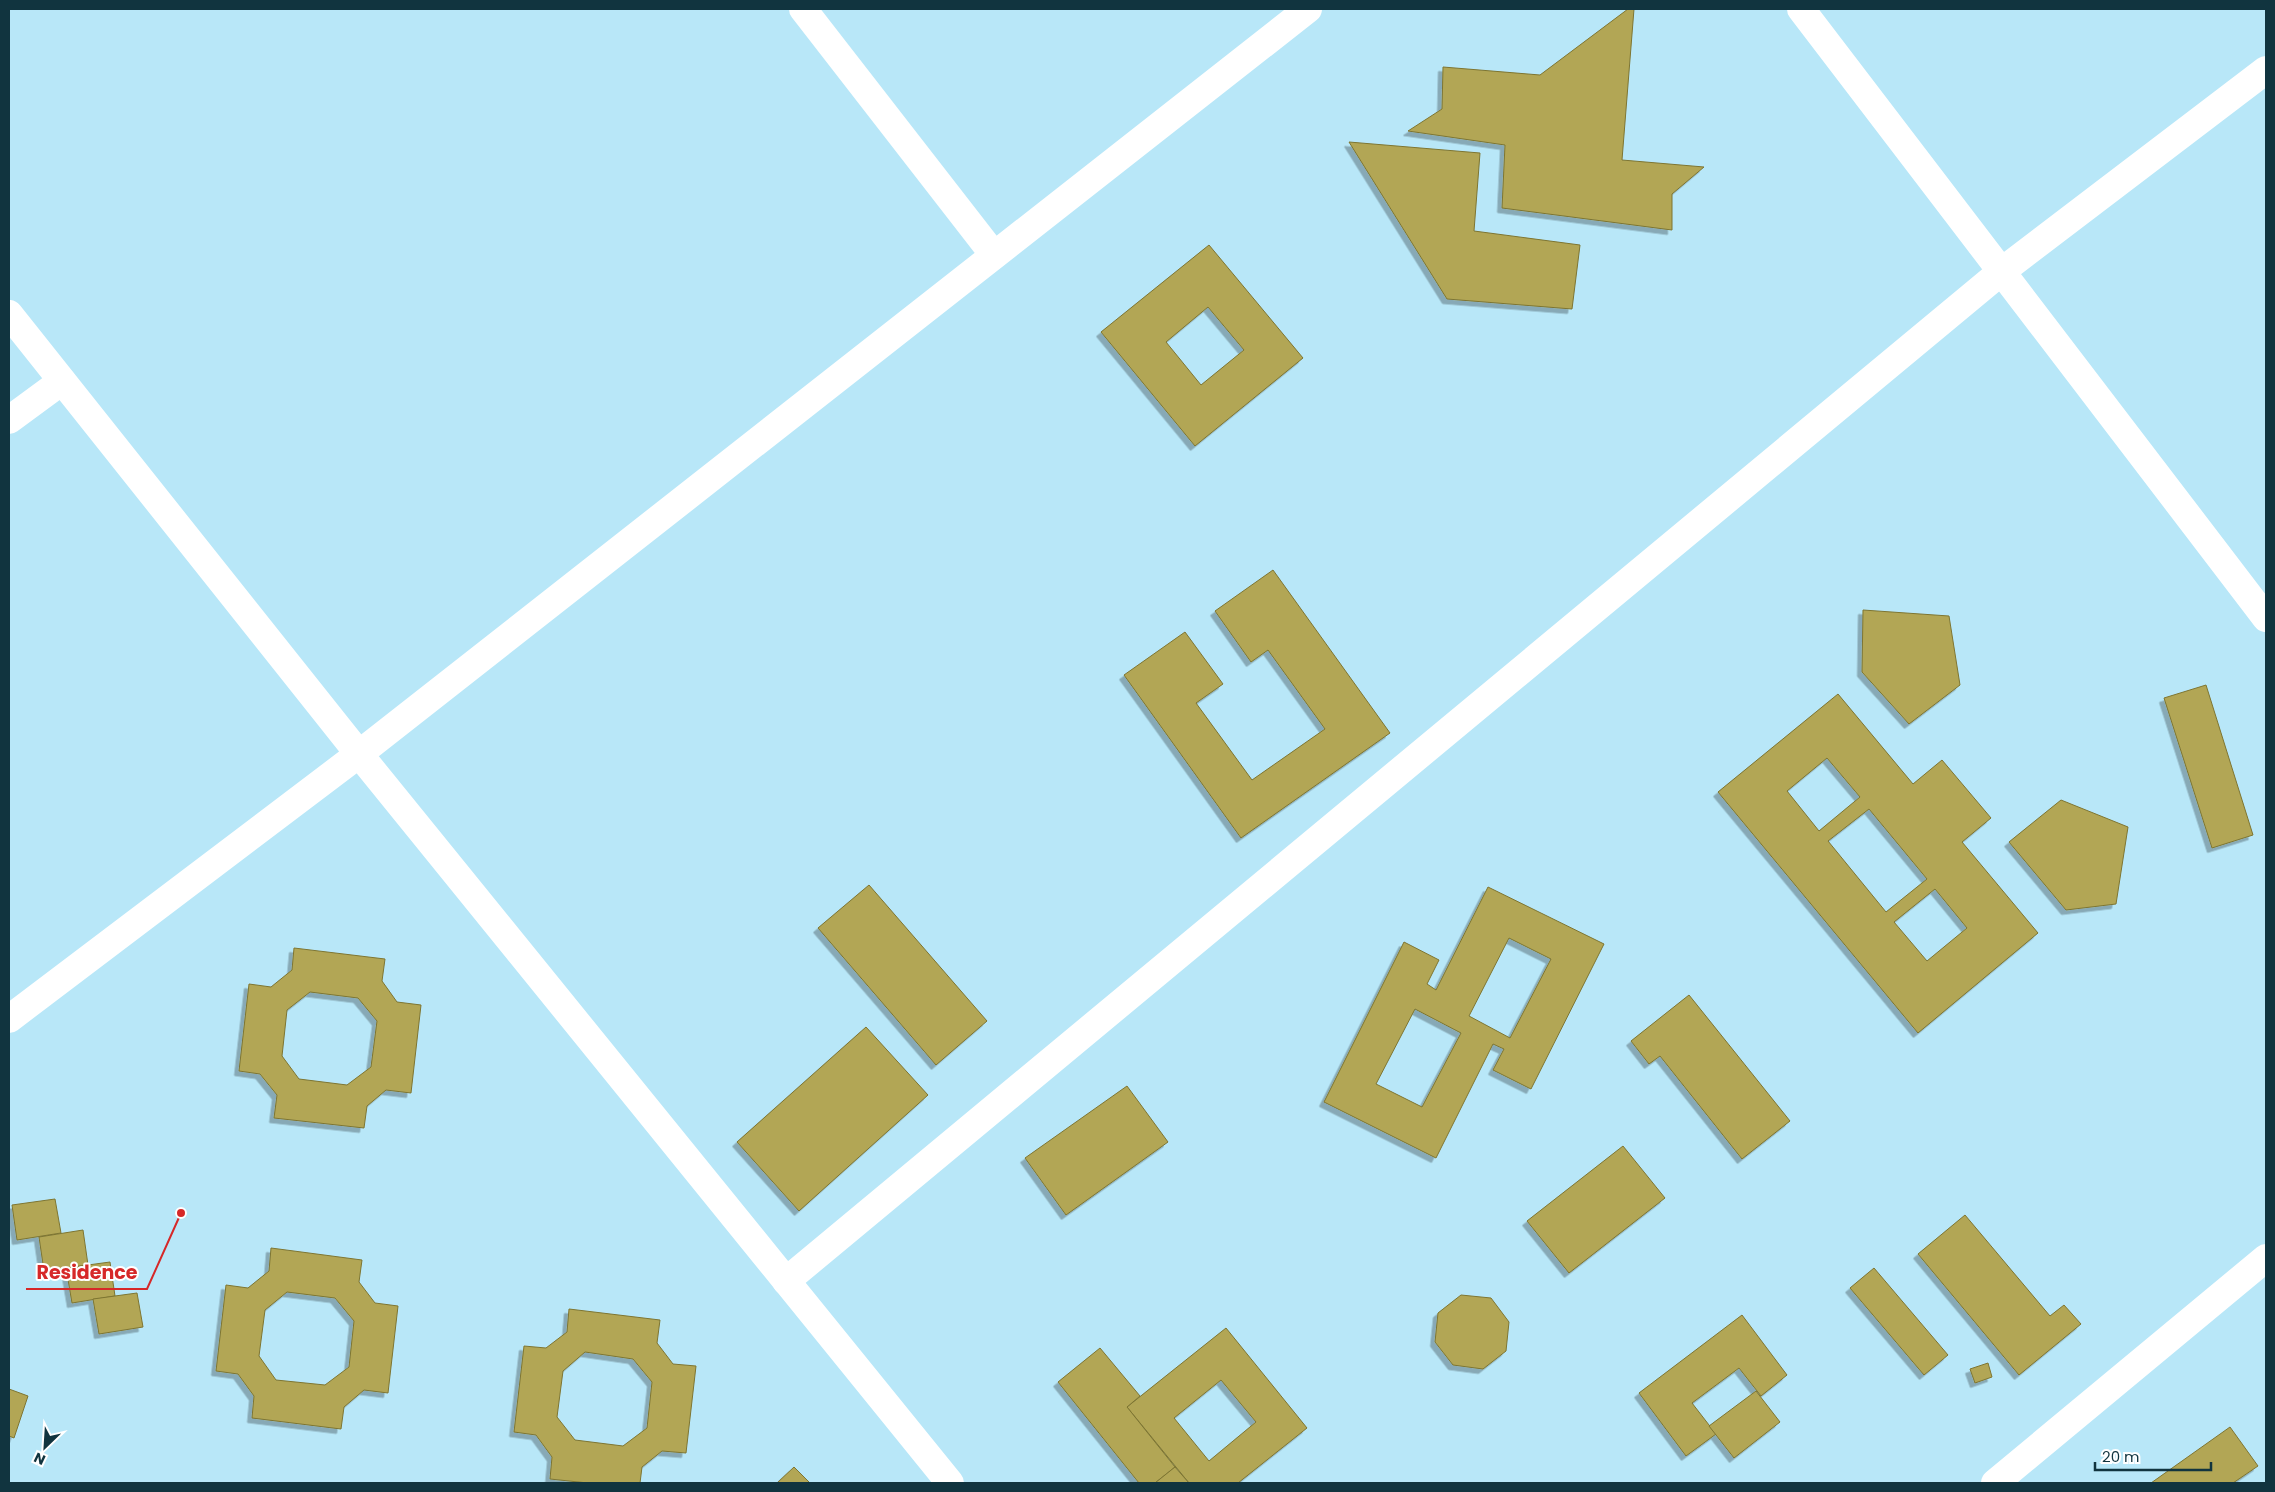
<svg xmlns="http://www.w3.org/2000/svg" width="2275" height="1492" font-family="Poppins,sans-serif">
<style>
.building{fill:#b2a655;stroke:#7e7531;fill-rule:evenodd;filter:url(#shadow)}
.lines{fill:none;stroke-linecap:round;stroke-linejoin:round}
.street{stroke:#fff;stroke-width:28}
.leader{fill:none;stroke:#d62828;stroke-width:2}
.callout-dot{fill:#d62828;stroke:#fff;stroke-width:2}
.callout-label{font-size:19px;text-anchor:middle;font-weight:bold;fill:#d62828;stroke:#fff;stroke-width:4;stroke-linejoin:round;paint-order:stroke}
</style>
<defs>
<filter id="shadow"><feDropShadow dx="-4.5" dy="4.5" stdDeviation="0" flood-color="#0004"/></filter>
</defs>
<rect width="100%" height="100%" fill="#b8e7f8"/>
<!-- building -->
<g class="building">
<polygon points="1628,9 1634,9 1622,160 1704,167 1672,194 1672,230 1502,208 1505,145 1408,131 1442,109 1443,67 1540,75"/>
<polygon points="1349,142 1480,153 1474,231 1580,245 1572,309 1447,299"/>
<path d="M 1209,245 L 1303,358 L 1195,446 L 1101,332 ZM 1208,307 L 1244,350 L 1201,385 L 1166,342 Z"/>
<polygon points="1273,570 1390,733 1241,838 1124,675 1185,632 1223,684 1196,703 1252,780 1325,729 1268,650 1251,662 1215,611"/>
<polygon points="1863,610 1949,616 1960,685 1909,724 1862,672"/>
<polygon points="2206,685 2253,835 2212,848 2164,698"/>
<path d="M 1838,694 L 1913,784 L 1942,760 L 1991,818 L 1962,842 L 2038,933 L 1918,1033 L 1718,792 ZM 1827,758 L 1860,797 L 1819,831 L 1787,791 ZM 1869,809 L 1927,879 L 1886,912 L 1828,841 ZM 1935,889 L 1967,928 L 1927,961 L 1894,922 Z"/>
<polygon points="2061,800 2128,827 2116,904 2066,910 2009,842"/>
<polygon points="869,885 987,1021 936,1065 818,928"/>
<path d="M 1488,887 L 1604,944 L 1531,1089 L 1493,1070 L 1504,1049 L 1493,1044 L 1436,1158 L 1324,1102 L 1404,942 L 1439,960 L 1427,984 L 1436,990 ZM 1509,938 L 1551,959 L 1510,1038 L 1469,1016 ZM 1415,1009 L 1461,1033 L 1422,1107 L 1376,1084 Z"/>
<path d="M 294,948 L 385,959 L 382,981 L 397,1002 L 421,1005 L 411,1093 L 386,1090 L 367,1106 L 364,1128 L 274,1118 L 277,1095 L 260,1074 L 239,1071 L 249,984 L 271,987 L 292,970 ZM 310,992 L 358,998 L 377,1021 L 371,1067 L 347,1085 L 299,1079 L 282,1056 L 287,1010 Z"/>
<polygon points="1689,995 1790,1121 1742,1159 1660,1056 1649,1064 1631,1041"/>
<polygon points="866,1027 928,1095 799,1211 737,1142"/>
<polygon points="1127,1086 1168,1142 1066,1215 1025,1158"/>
<polygon points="1623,1146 1665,1198 1569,1273 1527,1221"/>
<polygon points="55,1199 61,1233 17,1240 12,1205"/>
<polygon points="1965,1215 2050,1316 2064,1305 2081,1324 2019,1375 1918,1254"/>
<polygon points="83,1230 88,1265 44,1271 39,1237"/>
<path d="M 271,1248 L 362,1260 L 359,1282 L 375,1303 L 398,1306 L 388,1393 L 364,1390 L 344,1407 L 341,1429 L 252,1418 L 254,1396 L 238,1374 L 216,1371 L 226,1285 L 248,1288 L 269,1271 ZM 287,1292 L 335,1298 L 354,1321 L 349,1367 L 325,1385 L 276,1380 L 259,1356 L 265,1310 Z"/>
<polygon points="110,1262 115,1296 72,1303 66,1268"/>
<polygon points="1874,1268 1948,1355 1924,1375 1850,1288"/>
<polygon points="137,1293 143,1327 99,1334 93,1299"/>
<polygon points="1461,1295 1491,1298 1509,1322 1506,1351 1483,1369 1453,1365 1435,1342 1438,1313"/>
<path d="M 569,1309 L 660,1320 L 657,1343 L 673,1364 L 696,1366 L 686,1453 L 662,1451 L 642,1467 L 640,1483 L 588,1483 L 550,1479 L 552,1457 L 536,1435 L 514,1432 L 524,1346 L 546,1348 L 567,1332 ZM 585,1352 L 633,1359 L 652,1382 L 647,1428 L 623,1446 L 575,1440 L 557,1417 L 563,1371 Z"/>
<polygon points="1742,1315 1787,1375 1761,1396 1739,1368 1692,1403 1716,1434 1686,1456 1639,1393"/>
<path d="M 1226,1328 L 1307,1428 L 1238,1483 L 1189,1483 L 1127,1407 ZM 1221,1380 L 1256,1422 L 1209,1461 L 1174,1418 Z"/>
<polygon points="1100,1348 1140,1396 1127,1407 1175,1467 1155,1483 1139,1483 1058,1382"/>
<polygon points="1988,1363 1992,1377 1975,1383 1970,1369"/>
<polygon points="9,1389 28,1396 14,1438 9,1436"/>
<polygon points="1756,1391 1780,1422 1734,1458 1709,1426"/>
<polygon points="2230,1427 2258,1466 2233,1483 2151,1483"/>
<polygon points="794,1467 810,1483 777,1483"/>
<polygon points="1175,1467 1189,1483 1155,1483"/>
</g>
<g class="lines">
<!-- street -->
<g class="street">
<polyline points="803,9 994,255"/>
<polyline points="1801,9 2266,618"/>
<polyline points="9,314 359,754 950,1483"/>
<polyline points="9,420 62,381"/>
<polyline points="9,1019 359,754 1308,9"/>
<polyline points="786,1281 2002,271 2266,70"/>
<polyline points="1995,1483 2266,1258"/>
</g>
</g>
<!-- callouts -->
<path class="leader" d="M181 1213L147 1289H26"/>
<circle class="callout-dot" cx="181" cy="1213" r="5"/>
<g class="callout-label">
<text x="87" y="1279">Residence</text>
</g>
<!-- border -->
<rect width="2275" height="1492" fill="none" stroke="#11343f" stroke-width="20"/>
<!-- north arrow -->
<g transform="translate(45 1447) rotate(205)" stroke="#ffffff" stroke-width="4" paint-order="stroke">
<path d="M0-4L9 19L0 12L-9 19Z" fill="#11343f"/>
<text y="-8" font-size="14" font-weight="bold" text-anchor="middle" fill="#11343f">N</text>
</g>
<!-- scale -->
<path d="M2095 1462v8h116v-8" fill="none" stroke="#11343f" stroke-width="2.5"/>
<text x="2102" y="1462" font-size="15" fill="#11343f" stroke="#ffffff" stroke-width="4" paint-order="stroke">20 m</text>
</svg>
